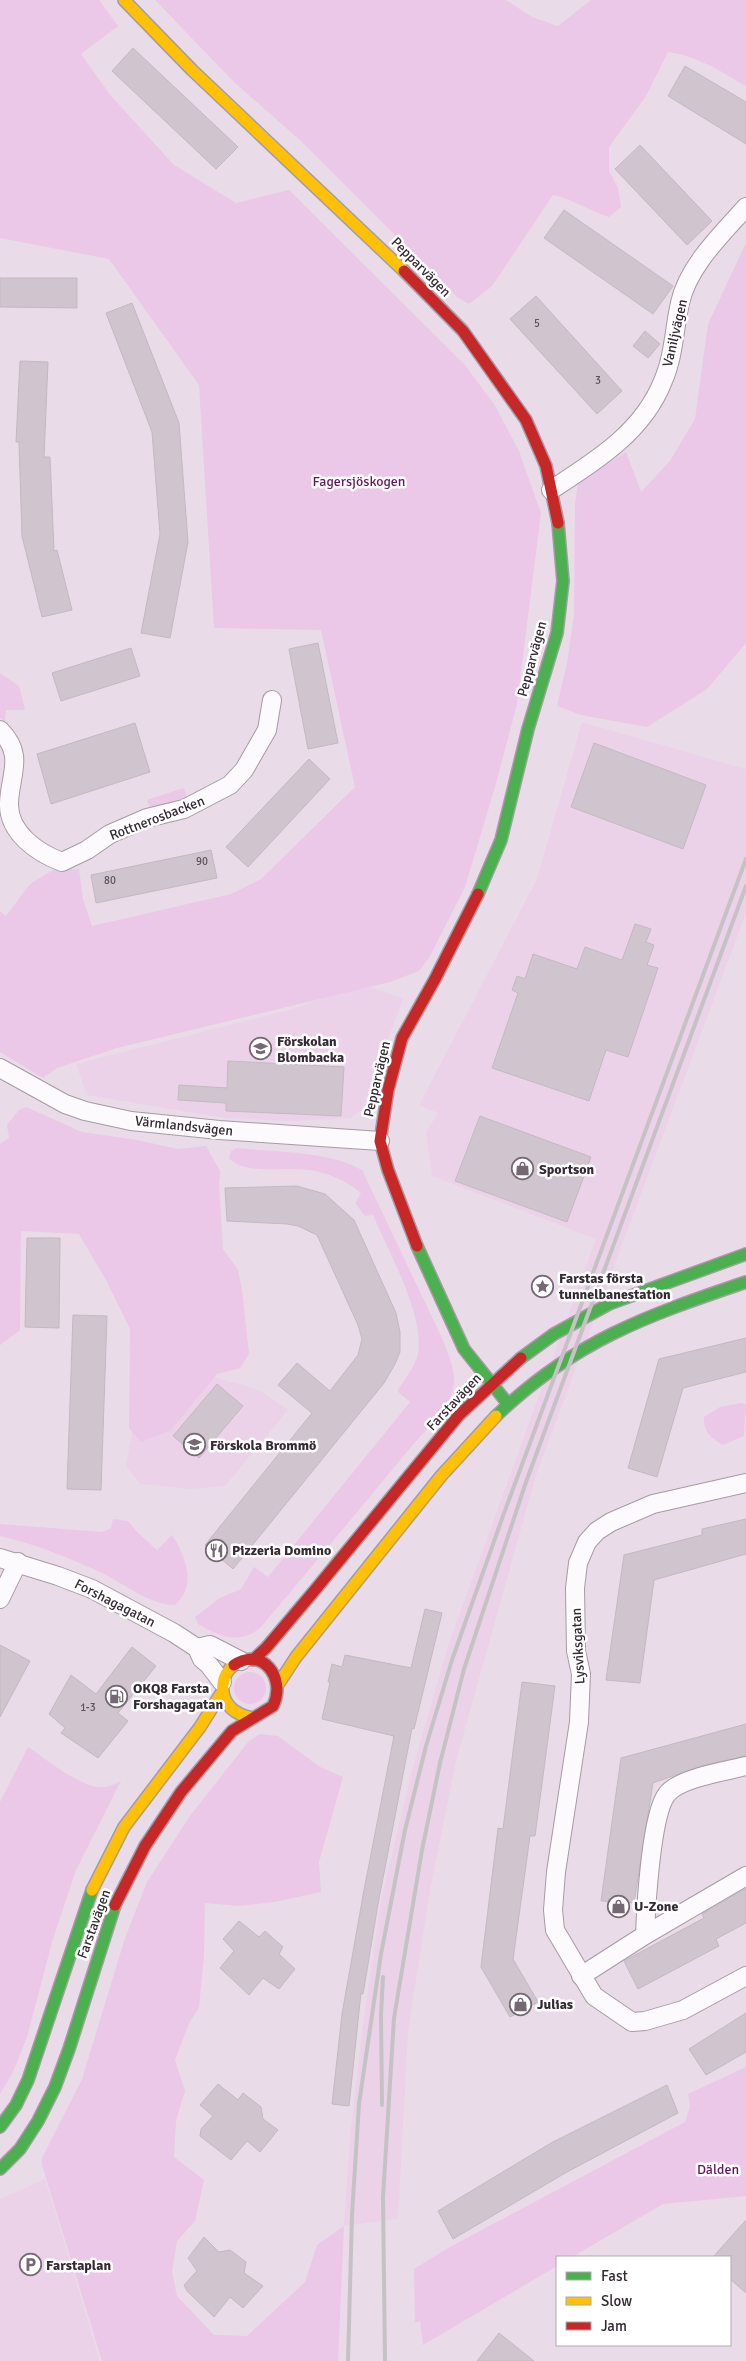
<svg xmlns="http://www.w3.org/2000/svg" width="746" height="2361" font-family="Signika,sans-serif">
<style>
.built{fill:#ebd2e9}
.green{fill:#ebc8e7}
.building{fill:#d0c4ce;stroke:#c4b8c3}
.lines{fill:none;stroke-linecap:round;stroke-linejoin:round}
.street-casing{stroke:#a69ba4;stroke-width:20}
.fast-casing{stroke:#a69ba4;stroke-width:14}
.slow-casing{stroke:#a69ba4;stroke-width:14}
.jam-casing{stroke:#a69ba4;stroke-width:14}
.street{stroke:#fcfafc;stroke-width:18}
.fast{stroke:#4caf50;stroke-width:11}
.slow{stroke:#ffc107;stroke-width:11}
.jam{stroke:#c62828;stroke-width:11}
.rail{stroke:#c5c2c5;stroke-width:4}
.labels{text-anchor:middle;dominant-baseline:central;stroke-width:5;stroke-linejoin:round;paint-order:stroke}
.number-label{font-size:11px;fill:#5e535c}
.street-label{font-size:14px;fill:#342a33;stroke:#fff}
.park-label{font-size:14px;fill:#61185e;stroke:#fff}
.poi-label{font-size:14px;font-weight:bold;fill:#342a33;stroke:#fff;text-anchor:start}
</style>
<rect width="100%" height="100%" fill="#eadbe8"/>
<!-- built -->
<g class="built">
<polygon points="582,722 746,769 746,913 536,1475 456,1761 430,1890 408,2031 398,2219 344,2226 350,2138 363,2024 381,1901 411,1774 448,1646 596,1239 432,1176 426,1132 438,1113 419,1105 537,879"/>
<polygon points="364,984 403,999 362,1109 351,1118 293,1121 225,1118 87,1095 76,1064 286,1011"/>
<polygon points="208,1376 244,1385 264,1393 288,1410 225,1486 191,1489 140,1484 126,1466 134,1423"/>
<polygon points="45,2179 96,2348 100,2361 0,2361 0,2199"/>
</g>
<!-- green -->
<g class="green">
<polygon points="0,0 99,0 118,26 81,54 111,96 174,165 236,203 289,190 464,364 494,404 519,451 541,513 517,704 495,787 465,887 429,958 419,971 390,982 117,1048 57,1068 43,1078 0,1052 0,911 6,916 30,884 55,869 79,869 83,899 92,926 231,894 261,879 355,787 321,630 214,628 199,385 109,259 0,238"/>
<path d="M 155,0 L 506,0 L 532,17 L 558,26 L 591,0 L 746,0 L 746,86 C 720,71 698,56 668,52 L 646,96 L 609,147 L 609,171 L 618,188 L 621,207 L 609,217 C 589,211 573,199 553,195 L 492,286 L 469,304 L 457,297 L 301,141 L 235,83 Z"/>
<polygon points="746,243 746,643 707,689 647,727 581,715 557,706 567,663 574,615 575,505 578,482 626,452 641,492 670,461 695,419 708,324"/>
<polygon points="0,673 19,686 25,710 6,710 5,721 0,718"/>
<polygon points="184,788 188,803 152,815 147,800"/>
<polygon points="26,1107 82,1132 137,1140 178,1149 206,1146 220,1171 219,1183 223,1249 238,1270 242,1290 249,1354 240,1368 217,1374 170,1431 141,1442 129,1428 130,1329 106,1280 79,1234 21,1231 20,1330 0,1345 0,1144 9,1138 7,1125 19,1110"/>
<path d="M 237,1148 C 275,1152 329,1151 362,1170 L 442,1338 C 449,1356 458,1374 452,1393 C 447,1408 417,1440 406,1453 C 358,1511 310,1569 261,1627 C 240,1646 219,1636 198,1624 L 195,1617 L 220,1598 L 241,1589 L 254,1567 L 268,1577 L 410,1402 L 397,1391 C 404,1380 415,1367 418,1354 C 425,1315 388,1251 373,1215 L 365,1216 L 355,1203 L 361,1193 C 347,1181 327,1172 308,1170 C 287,1167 242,1175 229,1158 L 231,1151 Z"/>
<path d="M 741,1403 L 746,1404 L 744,1436 L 723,1445 C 711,1438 703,1432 704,1417 L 720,1407 Z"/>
<path d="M 113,1519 L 128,1521 L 137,1532 L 157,1550 L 172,1535 C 186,1556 197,1586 175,1605 C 149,1605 125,1584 102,1573 C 70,1558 35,1544 0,1536 L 0,1524 L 102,1532 L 111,1528 Z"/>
<circle cx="250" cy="1688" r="16"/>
<polygon points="260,1734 278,1736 320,1767 343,1777 319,1862 321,1892 274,1902 238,1906 205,1903 204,1955 199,2008 189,2023 175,2060 185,2091 176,2120 174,2157 204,2180 195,2221 177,2241 172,2272 177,2296 214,2335 247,2336 305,2282 317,2245 344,2226 338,2361 102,2361 42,2165 42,2158 82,2079 125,1938 147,1882 190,1816 248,1742"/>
<path d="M 28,1747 C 46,1759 84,1791 106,1787 C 111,1786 116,1783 121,1781 L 76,1870 L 52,1942 L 27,2037 L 13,2072 L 0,2094 L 0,1802 Z"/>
<polygon points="746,2067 746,2196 663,2204 572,2257 557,2257 557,2266 423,2345 420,2321 415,2323 414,2269 448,2248 685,2122 690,2106 688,2094"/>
</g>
<!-- building -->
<g class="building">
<polygon points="133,48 238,147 216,169 112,71"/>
<polygon points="685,66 746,102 746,144 668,96"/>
<polygon points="640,145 712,221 687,245 615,169"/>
<polygon points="564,210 673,286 653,314 544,238"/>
<polygon points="0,278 77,278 77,308 0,307"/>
<polygon points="536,296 622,391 597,414 510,319"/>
<polygon points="132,303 179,423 188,542 170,638 141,633 160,534 152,432 106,313"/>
<polygon points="645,331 660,344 648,358 633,346"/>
<polygon points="20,361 48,362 44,457 50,457 54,551 57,550 72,610 42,617 22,536 19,442 16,442"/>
<polygon points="318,643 338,743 308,749 289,649"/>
<polygon points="131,648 140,676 61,701 52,673"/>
<polygon points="135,723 150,772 51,804 37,754"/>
<polygon points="594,743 706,785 683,849 571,807"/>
<polygon points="309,759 330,779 248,867 226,847"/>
<polygon points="211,850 217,878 96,903 91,875"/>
<polygon points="635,924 651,929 646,942 654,945 647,965 658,968 628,1057 606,1050 589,1101 492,1068 518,993 512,990 517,976 525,979 533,954 577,969 585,947 622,960"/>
<polygon points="228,1061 344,1067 341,1116 226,1111 226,1103 178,1100 179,1085 227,1088"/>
<polygon points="480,1116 591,1157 567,1222 455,1181"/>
<polygon points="297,1186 325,1194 354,1220 396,1313 400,1332 400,1352 395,1364 384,1383 233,1569 205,1545 312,1413 278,1385 297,1363 330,1391 358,1355 362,1339 358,1325 317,1235 298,1226 287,1224 227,1221 225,1188"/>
<polygon points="27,1238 60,1238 59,1328 25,1327"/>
<polygon points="73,1315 107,1316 101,1490 67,1489"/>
<polygon points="746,1338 746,1372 683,1388 657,1477 628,1468 659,1359"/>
<polygon points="217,1384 243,1406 199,1458 173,1436"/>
<polygon points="746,1519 746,1554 654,1580 640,1683 606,1680 624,1555 702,1535 702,1529"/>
<polygon points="425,1609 442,1613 414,1729 412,1728 378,1904 363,1994 361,1993 349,2106 332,2104 342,2014 364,1890 394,1736 322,1719 330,1682 328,1682 332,1664 342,1667 345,1655 411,1668"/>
<polygon points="0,1645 30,1661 0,1717"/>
<polygon points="132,1647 156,1666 118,1713 128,1721 98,1758 61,1733 65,1728 49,1714 71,1675 96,1694"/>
<polygon points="522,1682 555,1686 535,1836 530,1836 513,1959 538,2002 510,2017 481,1967 498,1828 503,1829"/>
<polygon points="746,1724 746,1756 701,1766 653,1783 634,1903 601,1901 621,1758"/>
<polygon points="746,1888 746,1923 716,1939 719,1946 638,1989 624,1961 704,1918 702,1914"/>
<polygon points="239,1921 259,1937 265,1931 283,1947 279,1954 295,1969 279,1989 263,1978 249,1995 220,1968 234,1951 223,1939"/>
<polygon points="746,2013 746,2052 706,2075 689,2049"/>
<polygon points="218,2084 238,2100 243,2093 261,2107 263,2119 278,2130 260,2152 247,2141 231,2160 200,2136 201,2129 213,2116 200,2105"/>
<polygon points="667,2085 678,2113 567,2172 453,2239 438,2211 551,2143"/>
<polygon points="746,2220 746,2293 730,2279 730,2257 713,2257"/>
<polygon points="204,2237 219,2252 230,2250 246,2262 244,2273 263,2286 243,2308 230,2297 214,2317 187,2291 184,2285 197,2271 188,2258"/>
<polygon points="499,2333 534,2361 477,2361"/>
</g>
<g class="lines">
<defs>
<g id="street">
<path d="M 551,490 C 596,461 643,432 663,381 C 674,356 674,329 680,303 C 688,266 722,234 746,207"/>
<path d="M 0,730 C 25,755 10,774 9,803 C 8,833 38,853 62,862 L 87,850 L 110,834 L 147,818 L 184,809 L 230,785 L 244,770 L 267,730 L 272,700"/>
<polyline points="0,1068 65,1104 85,1111 131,1121 219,1130 380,1141"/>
<polyline points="746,1483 653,1504 611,1522 597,1531 587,1542 578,1563 575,1588 576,1651 581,1674 579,1722 556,1872 553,1910 555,1930 594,1996 632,2022 645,2021 683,2010 746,1976"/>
<polyline points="0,1558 58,1576 92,1589 174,1633 197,1648 202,1659 209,1665 222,1682"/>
<polyline points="0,1599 18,1562"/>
<polyline points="197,1648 210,1645 241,1661"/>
<path d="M 645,1935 C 646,1907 651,1814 667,1794 C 679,1778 727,1771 746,1766"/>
<polyline points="581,1976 645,1935 746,1876"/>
</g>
<g id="fast">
<polyline points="478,894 501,840 528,729 557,633 563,581 558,523"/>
<polyline points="417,1246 464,1349 508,1404"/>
<polyline points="521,1358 554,1334 609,1304 746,1254"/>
<path d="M 496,1416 C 574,1341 646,1316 746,1282"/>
<polyline points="0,2127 16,2105 28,2080 92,1890"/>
<polyline points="0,2169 20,2149 38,2121 55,2087 69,2049 115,1905"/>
</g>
<g id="slow">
<polyline points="124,0 192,70 404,271"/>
<path d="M 234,1665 C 220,1675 219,1696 231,1708 C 237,1714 244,1716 252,1718"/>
<polyline points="279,1683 296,1657 441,1476 496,1416"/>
<polyline points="92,1890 124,1827 200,1727 222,1692"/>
</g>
<g id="jam">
<polyline points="404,271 463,331 526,420 546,466 558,523"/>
<polyline points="417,1246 388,1170 380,1141 388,1090 402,1038 435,979 478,894"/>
<polyline points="253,1660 266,1648 315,1590 459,1415 521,1358"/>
<path d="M 115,1905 L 145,1846 L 181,1792 L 232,1731 L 273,1706 C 287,1677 261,1646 234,1665"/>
</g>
</defs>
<!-- street casing -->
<use href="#street" class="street-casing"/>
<!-- fast casing -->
<use href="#fast" class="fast-casing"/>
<!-- slow casing -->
<use href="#slow" class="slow-casing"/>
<!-- jam casing -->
<use href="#jam" class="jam-casing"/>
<!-- street -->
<use href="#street" class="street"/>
<!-- fast -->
<use href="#fast" class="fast"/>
<!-- slow -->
<use href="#slow" class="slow"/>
<!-- jam -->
<use href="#jam" class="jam"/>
<!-- rail -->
<g class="rail">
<polyline points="382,2105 381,2015 383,1977"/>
<polyline points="348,2361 352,2215 359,2104 381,1954 405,1830 426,1746 452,1660 503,1516 746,859"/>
<polyline points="385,2361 383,2197 394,2018 422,1850 440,1763 464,1669 526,1482 746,886"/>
</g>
</g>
<!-- icons -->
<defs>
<symbol id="school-ring" viewBox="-11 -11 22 22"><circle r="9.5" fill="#fff" stroke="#746872" stroke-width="1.5"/><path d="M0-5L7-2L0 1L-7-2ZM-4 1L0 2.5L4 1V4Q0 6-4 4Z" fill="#746872"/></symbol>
<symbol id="shop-ring" viewBox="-11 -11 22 22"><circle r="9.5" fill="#fff" stroke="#746872" stroke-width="1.5"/><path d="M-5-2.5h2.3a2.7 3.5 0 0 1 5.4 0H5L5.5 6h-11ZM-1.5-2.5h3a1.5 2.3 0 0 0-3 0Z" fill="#746872"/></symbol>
<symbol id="sight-ring" viewBox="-11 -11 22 22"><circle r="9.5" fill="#fff" stroke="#746872" stroke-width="1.5"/><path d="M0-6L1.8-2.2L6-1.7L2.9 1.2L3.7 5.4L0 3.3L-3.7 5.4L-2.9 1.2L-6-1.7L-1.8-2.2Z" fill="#746872"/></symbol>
<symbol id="restaurant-ring" viewBox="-11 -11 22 22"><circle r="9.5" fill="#fff" stroke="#746872" stroke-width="1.5"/><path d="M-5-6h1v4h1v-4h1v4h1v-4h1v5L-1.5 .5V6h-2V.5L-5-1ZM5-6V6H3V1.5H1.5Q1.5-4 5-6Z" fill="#746872"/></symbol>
<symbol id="fuel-ring" viewBox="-11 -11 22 22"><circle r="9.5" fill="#fff" stroke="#746872" stroke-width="1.5"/><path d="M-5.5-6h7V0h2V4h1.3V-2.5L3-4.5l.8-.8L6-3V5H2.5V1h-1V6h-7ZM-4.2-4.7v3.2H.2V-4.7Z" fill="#746872"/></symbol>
<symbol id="parking-ring" viewBox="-11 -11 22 22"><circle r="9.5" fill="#fff" stroke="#746872" stroke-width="1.5"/><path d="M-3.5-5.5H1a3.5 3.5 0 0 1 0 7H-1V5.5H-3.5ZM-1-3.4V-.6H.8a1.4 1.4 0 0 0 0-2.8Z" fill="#746872"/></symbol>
</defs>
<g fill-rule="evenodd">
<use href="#school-ring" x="248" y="1036" width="25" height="25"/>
<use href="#shop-ring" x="510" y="1156" width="25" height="25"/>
<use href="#sight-ring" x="530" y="1274" width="25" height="25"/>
<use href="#school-ring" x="182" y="1432" width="25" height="25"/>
<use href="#restaurant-ring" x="204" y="1538" width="25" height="25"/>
<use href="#fuel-ring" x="104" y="1684" width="25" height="25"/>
<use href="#shop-ring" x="606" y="1894" width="25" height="25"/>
<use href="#shop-ring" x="508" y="1992" width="25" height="25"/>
<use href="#parking-ring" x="18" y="2252" width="25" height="25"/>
</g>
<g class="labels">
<!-- number labels -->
<g class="number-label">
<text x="537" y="323">5</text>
<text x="598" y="380">3</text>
<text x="202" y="861">90</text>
<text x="110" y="880">80</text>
<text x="88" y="1707">1-3</text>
</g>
<!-- street labels -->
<g class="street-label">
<text transform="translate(421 267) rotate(45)">Pepparvägen</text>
<text transform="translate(675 333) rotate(-77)">Vaniljvägen</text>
<text transform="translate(532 659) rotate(-75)">Pepparvägen</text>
<text transform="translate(157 818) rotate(-21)">Rottnerosbacken</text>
<text transform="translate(377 1079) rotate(-77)">Pepparvägen</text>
<text transform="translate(184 1126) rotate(6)">Värmlandsvägen</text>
<text transform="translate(454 1402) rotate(-47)">Farstavägen</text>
<text transform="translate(115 1603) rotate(27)">Forshagagatan</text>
<text transform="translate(578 1646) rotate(-93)">Lysviksgatan</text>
<text transform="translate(94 1924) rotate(-70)">Farstavägen</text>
</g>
<!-- park labels -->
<g class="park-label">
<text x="359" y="481">Fagersjöskogen</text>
<text x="718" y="2169">Dälden</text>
</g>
<!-- poi labels -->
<g class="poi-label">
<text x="277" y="1041">Förskolan<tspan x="277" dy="16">Blombacka</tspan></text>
<text x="539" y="1169">Sportson</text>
<text x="559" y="1278">Farstas första<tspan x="559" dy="16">tunnelbanestation</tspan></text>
<text x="210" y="1445">Förskola Brommö</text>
<text x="232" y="1550">Pizzeria Domino</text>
<text x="133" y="1688">OKQ8 Farsta<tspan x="133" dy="16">Forshagagatan</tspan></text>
<text x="634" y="1906">U-Zone</text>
<text x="537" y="2004">Julias</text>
<text x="46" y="2265">Farstaplan</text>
</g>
</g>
<!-- legend -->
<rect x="556" y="2256" width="175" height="90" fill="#ffffff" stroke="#aeaaad"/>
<rect x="566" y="2272" width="25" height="8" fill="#4caf50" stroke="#aeaaad"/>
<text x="601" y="2281" font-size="15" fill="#342a33">Fast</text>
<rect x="566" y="2297" width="25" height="8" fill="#ffc107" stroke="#aeaaad"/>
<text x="601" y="2306" font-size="15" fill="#342a33">Slow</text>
<rect x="566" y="2322" width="25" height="8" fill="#c62828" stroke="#aeaaad"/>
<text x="601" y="2331" font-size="15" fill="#342a33">Jam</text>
</svg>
